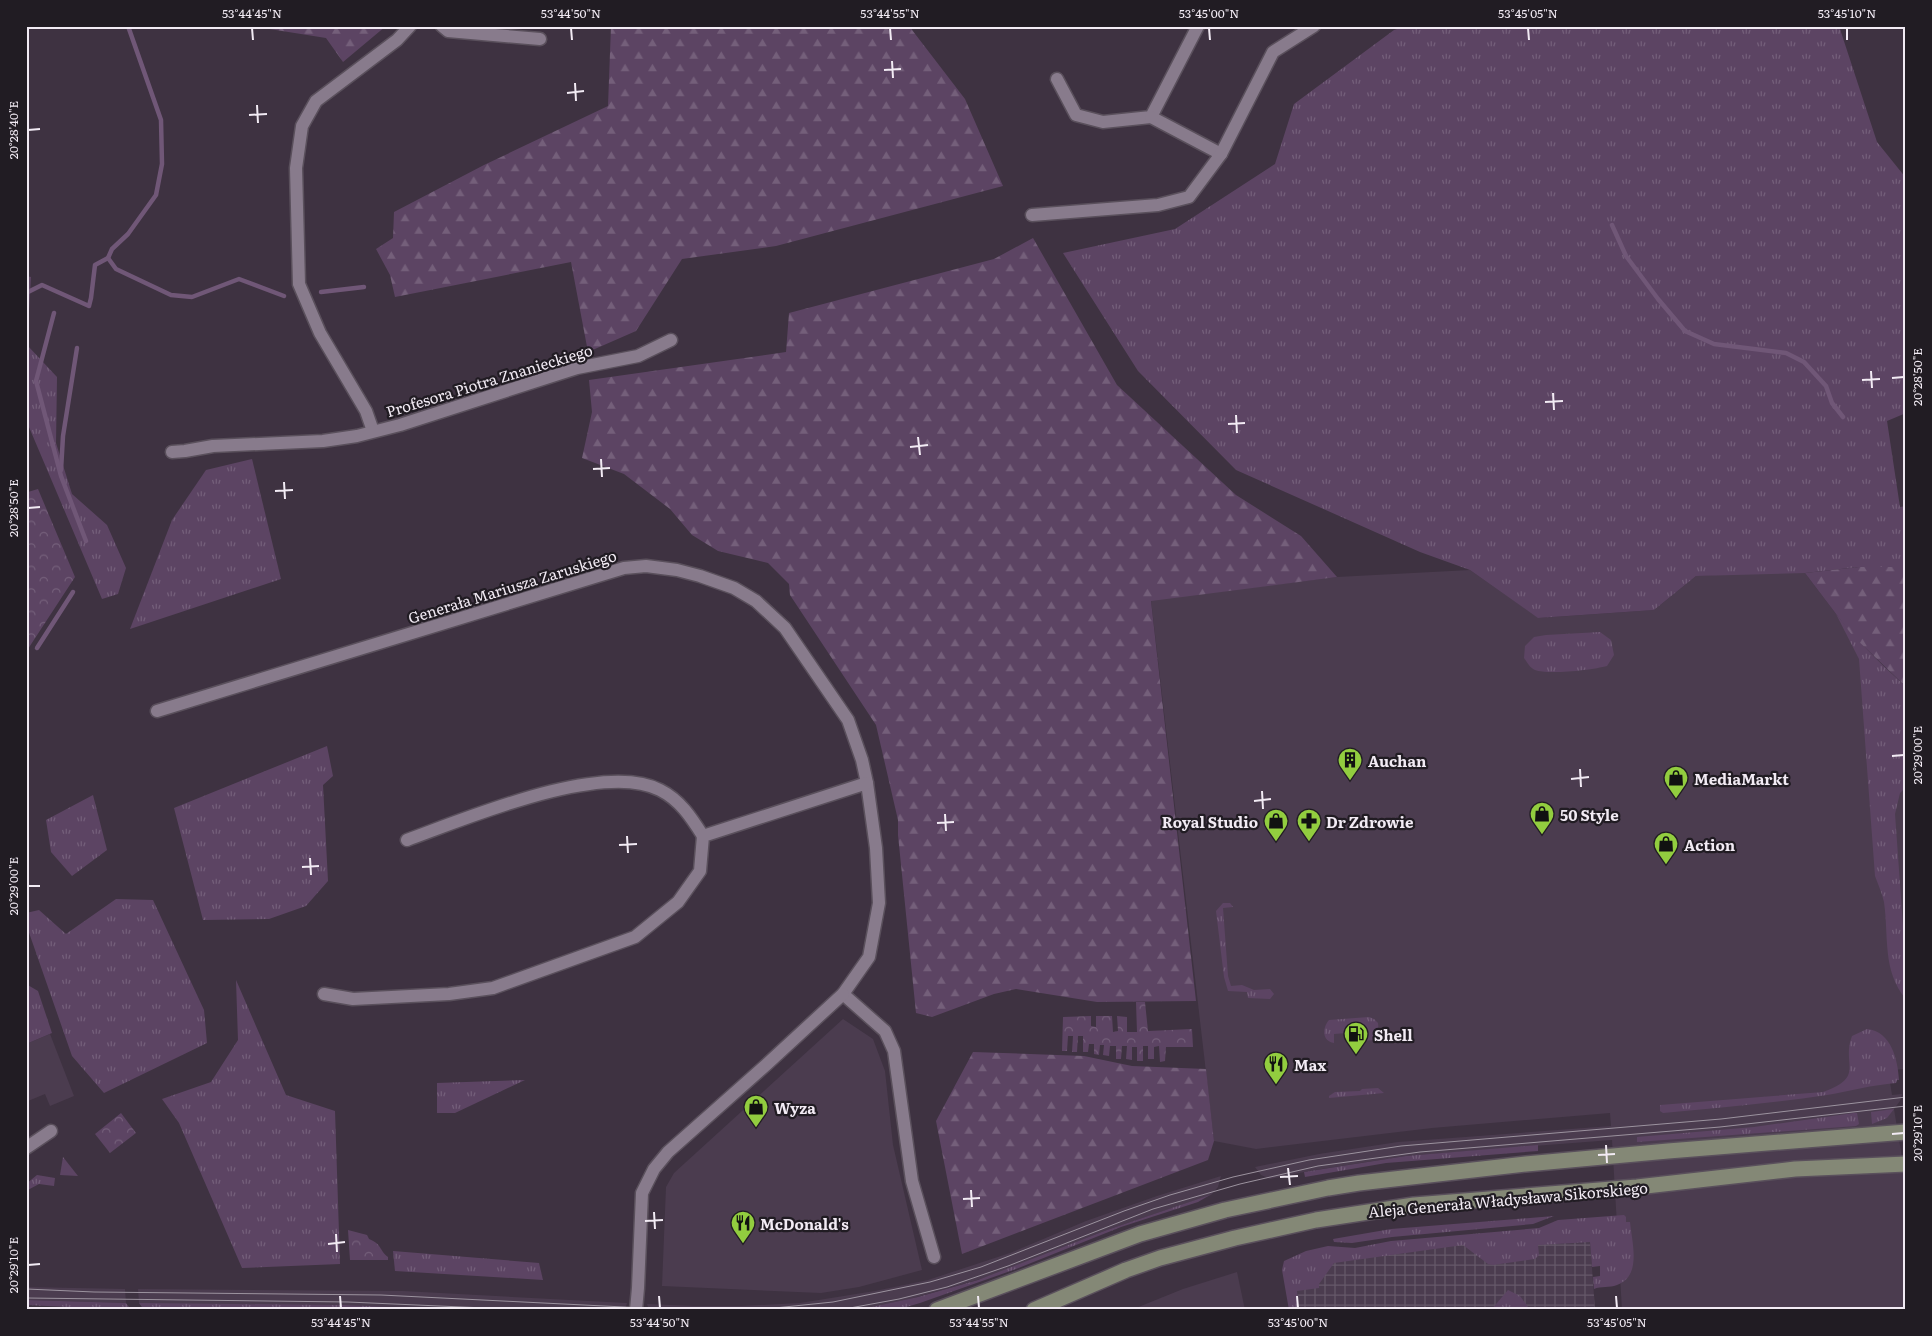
<svg xmlns="http://www.w3.org/2000/svg" width="1932" height="1336" font-family="Literata,serif">
<style>
.built{fill:#4b3c4f}
.industrial{fill:url(#industrial-grid)}
.grass{fill:url(#grass-tufts)}
.forest{fill:url(#forest-firs)}
.park{fill:url(#park-crowns)}
.lines{fill:none;stroke-linecap:round;stroke-linejoin:round}
.stream{stroke:#705777;stroke-width:4.5}
.street-casing{stroke:#5a505c;stroke-width:15}
.secondary-casing{stroke:#5a505c;stroke-width:18}
.street{stroke:#887b8c;stroke-width:12}
.secondary{stroke:#848876;stroke-width:15}
.tram{stroke:#9c939f;stroke-width:1}
.ticks{fill:none;stroke:#f2ebf4;stroke-width:2}
.labels{text-anchor:middle;dominant-baseline:central;stroke-width:4.5;stroke-linejoin:round;paint-order:stroke}
.street-label{font-size:15px;fill:#f2ebf4;stroke:#211c23}
.poi-label{font-size:15px;font-weight:bold;fill:#f2ebf4;stroke:#211c23;text-anchor:start}
.neatline{fill:none;stroke:#f2ebf4;stroke-width:2}
.ticks-label{font-size:12px;text-anchor:middle;fill:#f2ebf4}
</style>
<defs>
<pattern id="industrial-grid" width="8" height="8" patternUnits="userSpaceOnUse" patternTransform="scale(1.25)"><rect width="8" height="8" fill="#4b3c4f"/><path d="M0 4h8M4 0v8" fill="none" stroke="#655869"/></pattern>
<pattern id="grass-tufts" width="24" height="20" patternUnits="userSpaceOnUse" patternTransform="scale(1.25)"><rect width="24" height="20" fill="#5c4463"/><path d="M3 7l-1-3M5 7V3M7 7l1-3M15 17l-1-3M17 17v-4M19 17l1-3" fill="none" stroke="#745f7a"/></pattern>
<pattern id="forest-firs" width="22" height="20" patternUnits="userSpaceOnUse" patternTransform="scale(1.25)"><rect width="22" height="20" fill="#5c4463"/><path d="M5 1l3.5 6h-7zM16 11l3.5 6h-7z" fill="#745f7a"/></pattern>
<pattern id="park-crowns" width="20" height="18" patternUnits="userSpaceOnUse" patternTransform="scale(1.25)"><rect width="20" height="18" fill="#5c4463"/><path d="M2 6a3 3 0 1 1 6 0M12 15a3 3 0 1 1 6 0" fill="none" stroke="#745f7a"/></pattern>
</defs>
<rect width="100%" height="100%" fill="#3e3241"/>
<!-- built -->
<g class="built">
<polygon points="1470,570 1539,618 1654,610 1696,576 1787,571 1805,573 1852,635 1886,668 1902,683 1906,683 1906,1069 1888,1070 1892,1095 1902,1094 1900,1101 1894,1109 1906,1182 1906,1310 1622,1310 1612,1140 1406,1156 1309,1171 1270,1179 1261,1175 1255,1167 1319,1154 1398,1142 1611,1126 1610,1113 1432,1128 1256,1149 1214,1141 1151,600 1337,577"/>
<polygon points="843,1019 873,1039 885,1071 893,1145 922,1270 859,1287 821,1293 662,1286 666,1187 674,1173"/>
<polygon points="50,1034 74,1096 50,1106 45,1094 28,1101 26,1098 26,1044"/>
<polygon points="1221,1176 1218,1187 1211,1195 1107,1230 991,1276 906,1300 858,1310 649,1310 647,1304 695,1306 741,1306 800,1303 875,1291 928,1280 1010,1253 1086,1221 1157,1196"/>
<polygon points="1237,1272 1245,1310 1131,1310 1183,1289"/>
<polygon points="26,1287 125,1289 126,1303 26,1300"/>
<polygon points="138,1289 403,1291 627,1303 625,1310 476,1310 344,1305 143,1304 139,1303"/>
</g>
<!-- industrial -->
<polygon class="industrial" points="1589,1227 1595,1310 1299,1310 1297,1291 1335,1257"/>
<!-- grass -->
<g class="grass">
<polygon points="1406,26 1839,26 1877,142 1906,178 1906,413 1887,421 1900,507 1906,506 1906,567 1859,567 1805,573 1696,576 1654,610 1538,618 1470,570 1420,552 1236,470 1138,371 1063,253 1175,229 1275,164 1294,104 1394,30"/>
<polygon points="26,276 31,277 27,345 57,377 56,443 72,494 107,525 126,568 118,594 102,599 26,420"/>
<polygon points="252,459 281,579 130,629 172,520 206,470"/>
<path d="M 1836,614 C 1856,639 1878,662 1902,683 L 1906,683 L 1906,787 L 1900,793 L 1895,814 L 1906,968 L 1906,999 C 1882,971 1889,936 1884,902 C 1882,893 1878,884 1875,876 L 1859,659 Z"/>
<path d="M 1600,632 L 1611,640 L 1614,655 L 1607,666 C 1592,670 1548,675 1535,670 C 1530,668 1527,662 1524,658 L 1525,646 L 1534,637 L 1546,635 Z"/>
<polygon points="327,746 333,776 323,785 328,881 306,906 269,919 203,920 174,808"/>
<polygon points="93,795 107,850 72,876 51,852 46,820"/>
<polygon points="116,899 153,900 204,1010 207,1043 104,1093 72,1056 26,924 26,913 39,910 66,934"/>
<polygon points="1223,903 1230,903 1233,907 1223,908 1228,976 1231,986 1242,985 1254,990 1270,989 1274,994 1270,999 1248,998 1247,992 1228,991 1224,977 1216,911"/>
<polygon points="236,980 286,1095 335,1111 340,1264 242,1268 179,1123 162,1099 211,1082 238,1040"/>
<polygon points="26,984 38,991 52,1033 26,1044"/>
<path d="M 1369,1017 L 1374,1019 L 1378,1023 L 1379,1034 L 1374,1040 L 1346,1042 L 1346,1033 L 1334,1034 L 1334,1043 C 1322,1041 1322,1028 1329,1020 Z"/>
<path d="M 1867,1029 C 1891,1031 1898,1060 1899,1080 L 1897,1080 L 1896,1083 C 1872,1085 1850,1091 1827,1095 C 1772,1103 1718,1108 1663,1113 L 1660,1111 L 1660,1105 L 1823,1092 C 1866,1077 1841,1064 1852,1036 Z"/>
<polygon points="525,1080 455,1113 437,1113 437,1083"/>
<polygon points="1378,1088 1384,1093 1329,1098 1329,1096 1335,1092 1360,1091 1362,1089"/>
<polygon points="1894,1109 1887,1118 1872,1124 1871,1112"/>
<polygon points="1854,1113 1857,1113 1859,1124 1856,1126 1637,1142 1637,1137 1754,1127"/>
<polygon points="1538,1145 1538,1151 1386,1163 1305,1177 1304,1172 1406,1156"/>
<polygon points="63,1157 78,1176 60,1175"/>
<polygon points="37,1175 55,1178 54,1186 39,1184 26,1191 26,1184"/>
<polygon points="1210,1195 1198,1202 1121,1227 1016,1269 920,1303 896,1310 858,1310 918,1297 978,1280 1107,1230"/>
<path d="M 1624,1215 L 1626,1217 L 1626,1222 L 1630,1222 C 1632,1243 1642,1276 1617,1285 C 1609,1288 1601,1286 1594,1289 L 1593,1277 L 1600,1276 L 1600,1266 L 1592,1267 L 1590,1242 L 1538,1245 L 1539,1255 L 1535,1259 L 1493,1265 L 1488,1264 L 1463,1245 L 1334,1263 L 1319,1284 L 1319,1288 L 1297,1291 L 1299,1310 L 1289,1310 L 1282,1270 L 1284,1261 L 1306,1251 L 1328,1246 L 1355,1248 L 1391,1241 L 1539,1228 L 1558,1220 Z"/>
<polygon points="1554,1216 1533,1224 1392,1237 1352,1243 1334,1242 1333,1239 1391,1229"/>
<polygon points="393,1251 539,1263 543,1280 395,1271"/>
<polygon points="1508,1290 1520,1296 1528,1307 1527,1310 1491,1310"/>
<polygon points="26,1300 126,1303 131,1310 26,1305"/>
<polygon points="139,1303 344,1305 441,1309 144,1310"/>
</g>
<!-- forest -->
<g class="forest">
<polygon points="251,26 386,26 343,62 326,38"/>
<polygon points="611,26 909,26 965,99 1003,186 776,246 682,259 636,331 588,352 571,262 395,297 390,275 376,249 393,238 394,212 484,165 608,106"/>
<polygon points="1033,238 1117,385 1236,495 1301,536 1337,577 1151,601 1196,1001 1097,1002 1016,989 994,994 932,1017 916,1013 898,835 898,820 876,725 790,595 789,584 768,563 718,551 692,535 670,509 624,474 582,458 592,412 589,380 786,352 789,313 994,259"/>
<polygon points="1859,567 1906,567 1906,683 1902,683 1852,635 1805,573"/>
<polygon points="973,1052 1084,1056 1132,1066 1206,1069 1214,1141 1208,1160 962,1254 936,1121"/>
</g>
<!-- park -->
<g class="park">
<polygon points="38,489 75,577 26,652 26,490 28,492"/>
<polygon points="1136,1002 1145,1002 1148,1031 1192,1029 1193,1047 1166,1047 1165,1061 1160,1062 1159,1046 1154,1047 1154,1059 1148,1059 1148,1046 1143,1046 1143,1061 1137,1061 1137,1047 1132,1047 1132,1060 1126,1059 1127,1046 1122,1046 1121,1059 1116,1059 1116,1046 1110,1046 1109,1056 1103,1055 1104,1045 1100,1045 1099,1055 1094,1054 1094,1044 1089,1044 1088,1052 1083,1052 1083,1036 1078,1036 1077,1052 1072,1052 1073,1036 1068,1036 1067,1051 1062,1051 1063,1017 1091,1016 1091,1026 1096,1027 1096,1016 1112,1016 1113,1032 1118,1031 1117,1016 1127,1017 1127,1032 1137,1032"/>
<polygon points="121,1113 136,1133 110,1153 95,1134"/>
<path d="M 348,1230 L 367,1235 L 369,1239 C 382,1244 379,1250 388,1257 L 388,1260 L 350,1260 Z"/>
</g>
<g class="lines">
<!-- stream -->
<g class="stream">
<polyline points="1612,225 1626,256 1658,299 1685,331 1714,344 1786,353 1804,362 1826,386 1832,403 1843,417"/>
<polyline points="108,258 116,269 171,295 192,297 239,279 284,296"/>
<polyline points="321,292 364,287"/>
<polyline points="26,293 42,285 89,306 91,298 95,265 108,258 112,249 128,234 156,195 162,164 161,120 128,26"/>
<polyline points="54,313 36,381 61,476 86,541"/>
<polyline points="61,470 63,436 77,348"/>
<polyline points="37,648 73,592"/>
</g>
<defs>
<g id="street">
<polyline points="442,26 448,31 540,39"/>
<polyline points="1057,79 1076,115 1103,122 1151,117 1198,26"/>
<polyline points="1151,117 1221,154"/>
<polyline points="1032,215 1158,205 1189,197 1221,154 1273,52 1314,26"/>
<polyline points="373,431 366,411 320,333 299,284 296,168 302,126 316,101 397,40 410,26"/>
<polyline points="172,452 185,451 213,446 323,441 357,436 400,425 577,368 638,356 671,340"/>
<polyline points="157,711 624,568 646,566 677,570 700,576 734,588 756,601 785,628 848,720 862,760 867,783 876,848 879,903 869,957 843,994 885,1031 894,1051 912,1181 934,1257"/>
<path d="M 407,840 C 465,819 603,760 660,790 C 680,800 691,817 703,836"/>
<polyline points="324,994 353,999 449,994 493,988 635,937 678,902 700,871 703,836 867,783"/>
<polyline points="26,1148 51,1131"/>
<polyline points="636,1310 638,1288 642,1193 654,1169 668,1152 766,1065 843,994"/>
</g>
<g id="secondary">
<polyline points="937,1310 1140,1234 1225,1210 1328,1188 1359,1183 1526,1164 1668,1151 1906,1132"/>
<polyline points="1034,1310 1126,1270 1160,1258 1235,1238 1316,1220 1414,1205 1637,1187 1795,1169 1906,1164"/>
</g>
</defs>
<!-- street casing -->
<use href="#street" class="street-casing"/>
<!-- secondary casing -->
<use href="#secondary" class="secondary-casing"/>
<!-- street -->
<use href="#street" class="street"/>
<!-- secondary -->
<use href="#secondary" class="secondary"/>
<!-- tram -->
<g class="tram">
<polyline points="26,1289 94,1292 381,1295 685,1310"/>
<polyline points="26,1298 348,1302 531,1310"/>
<polyline points="755,1310 833,1302 930,1282 981,1267 1124,1211 1170,1195 1233,1177 1309,1160 1401,1146 1721,1119 1906,1097"/>
<polyline points="839,1310 899,1299 947,1287 1008,1266 1153,1209 1240,1184 1318,1166 1420,1152 1720,1127 1906,1106"/>
</g>
</g>
<!-- ticks -->
<path class="ticks" d="M 252,28 L 253,40M 571,28 L 572,40M 890,28 L 891,40M 1209,28 L 1210,40M 1528,28 L 1529,40M 1847,28 L 1847,40M 892,61 L 893,78M 884,70 L 901,69M 575,83 L 576,101M 567,93 L 584,91M 257,105 L 258,123M 249,115 L 267,114M 28,130 L 40,129M 1871,371 L 1872,388M 1892,378 L 1904,377M 1862,380 L 1880,379M 1553,393 L 1554,410M 1545,402 L 1563,401M 1236,415 L 1237,433M 1228,424 L 1245,423M 918,437 L 920,455M 910,447 L 928,445M 601,459 L 602,477M 593,469 L 610,468M 284,482 L 285,499M 275,491 L 293,490M 28,508 L 40,507M 1892,756 L 1904,755M 1580,769 L 1581,787M 1571,779 L 1589,777M 1262,791 L 1263,809M 1254,801 L 1271,799M 945,814 L 946,831M 937,823 L 954,822M 627,836 L 628,853M 619,845 L 637,844M 310,858 L 311,875M 302,867 L 319,866M 28,886 L 40,886M 1892,1134 L 1904,1133M 1606,1145 L 1607,1163M 1598,1155 L 1615,1154M 1288,1168 L 1290,1185M 1280,1177 L 1298,1176M 971,1190 L 972,1207M 963,1199 L 980,1198M 654,1212 L 655,1229M 645,1221 L 663,1220M 336,1234 L 337,1252M 328,1244 L 345,1242M 28,1265 L 40,1264M 340,1296 L 341,1308M 659,1296 L 660,1308M 978,1296 L 979,1308M 1297,1296 L 1298,1308M 1616,1296 L 1617,1308"/>
<!-- icons -->
<defs>
<symbol id="building-pin" viewBox="-11 -11 22 30"><path d="M0 17L-7.5 6A9.5 9.5 0 1 1 7.5 6Z" fill="#92cd3f" stroke="#211c23"/><path d="M-4-6H4V6H1V3H-1V6H-4ZM-2.5-4.3h1.7v1.8h-1.7ZM.8-4.3h1.7v1.8H.8ZM-2.5-1h1.7V.8h-1.7ZM.8-1h1.7V.8H.8Z" fill="#111"/></symbol>
<symbol id="shop-pin" viewBox="-11 -11 22 30"><path d="M0 17L-7.5 6A9.5 9.5 0 1 1 7.5 6Z" fill="#92cd3f" stroke="#211c23"/><path d="M-5-2.5h2.3a2.7 3.5 0 0 1 5.4 0H5L5.5 6h-11ZM-1.5-2.5h3a1.5 2.3 0 0 0-3 0Z" fill="#111"/></symbol>
<symbol id="pharmacy-pin" viewBox="-11 -11 22 30"><path d="M0 17L-7.5 6A9.5 9.5 0 1 1 7.5 6Z" fill="#92cd3f" stroke="#211c23"/><path d="M-2-6h4v4h4v4h-4v4h-4v-4h-4v-4h4Z" fill="#111"/></symbol>
<symbol id="fuel-pin" viewBox="-11 -11 22 30"><path d="M0 17L-7.5 6A9.5 9.5 0 1 1 7.5 6Z" fill="#92cd3f" stroke="#211c23"/><path d="M-5.5-6h7V0h2V4h1.3V-2.5L3-4.5l.8-.8L6-3V5H2.5V1h-1V6h-7ZM-4.2-4.7v3.2H.2V-4.7Z" fill="#111"/></symbol>
<symbol id="restaurant-pin" viewBox="-11 -11 22 30"><path d="M0 17L-7.5 6A9.5 9.5 0 1 1 7.5 6Z" fill="#92cd3f" stroke="#211c23"/><path d="M-5-6h1v4h1v-4h1v4h1v-4h1v5L-1.5 .5V6h-2V.5L-5-1ZM5-6V6H3V1.5H1.5Q1.5-4 5-6Z" fill="#111"/></symbol>
</defs>
<g fill-rule="evenodd">
<use href="#building-pin" x="1336" y="746" width="28" height="38"/>
<use href="#shop-pin" x="1662" y="764" width="28" height="38"/>
<use href="#shop-pin" x="1528" y="800" width="28" height="38"/>
<use href="#shop-pin" x="1262" y="807" width="28" height="38"/>
<use href="#pharmacy-pin" x="1295" y="807" width="28" height="38"/>
<use href="#shop-pin" x="1652" y="830" width="28" height="38"/>
<use href="#fuel-pin" x="1342" y="1020" width="28" height="38"/>
<use href="#restaurant-pin" x="1262" y="1050" width="28" height="38"/>
<use href="#shop-pin" x="742" y="1093" width="28" height="38"/>
<use href="#restaurant-pin" x="729" y="1209" width="28" height="38"/>
</g>
<g class="labels">
<!-- street labels -->
<g class="street-label">
<text transform="translate(489 380) rotate(-17)">Profesora Piotra Znanieckiego</text>
<text transform="translate(512 586) rotate(-17)">Generała Mariusza Zaruskiego</text>
<text transform="translate(1508 1199) rotate(-5)">Aleja Generała Władysława Sikorskiego</text>
</g>
<!-- poi labels -->
<g class="poi-label">
<text x="1368" y="760">Auchan</text>
<text x="1694" y="778">MediaMarkt</text>
<text x="1560" y="814">50 Style</text>
<text x="1258" y="821" text-anchor="end">Royal Studio</text>
<text x="1326" y="821">Dr Zdrowie</text>
<text x="1684" y="844">Action</text>
<text x="1374" y="1034">Shell</text>
<text x="1294" y="1064">Max</text>
<text x="774" y="1107">Wyza</text>
<text x="760" y="1223">McDonald's</text>
</g>
</g>
<!-- border -->
<rect width="1932" height="1336" fill="none" stroke="#211c23" stroke-width="55"/>
<rect x="28" y="28" width="1876" height="1280" class="neatline"/>
<g class="ticks-label">
<text x="252" y="18">53°44'45"N</text>
<text x="571" y="18">53°44'50"N</text>
<text x="890" y="18">53°44'55"N</text>
<text x="1209" y="18">53°45'00"N</text>
<text x="1528" y="18">53°45'05"N</text>
<text x="1847" y="18">53°45'10"N</text>
<text transform="translate(14 130) rotate(-90)" y="4">20°28'40"E</text>
<text transform="translate(1918 377) rotate(-90)" y="4">20°28'50"E</text>
<text transform="translate(14 508) rotate(-90)" y="4">20°28'50"E</text>
<text transform="translate(1918 755) rotate(-90)" y="4">20°29'00"E</text>
<text transform="translate(14 886) rotate(-90)" y="4">20°29'00"E</text>
<text transform="translate(1918 1133) rotate(-90)" y="4">20°29'10"E</text>
<text transform="translate(14 1265) rotate(-90)" y="4">20°29'10"E</text>
<text x="341" y="1327">53°44'45"N</text>
<text x="660" y="1327">53°44'50"N</text>
<text x="979" y="1327">53°44'55"N</text>
<text x="1298" y="1327">53°45'00"N</text>
<text x="1617" y="1327">53°45'05"N</text>
</g>
</svg>
